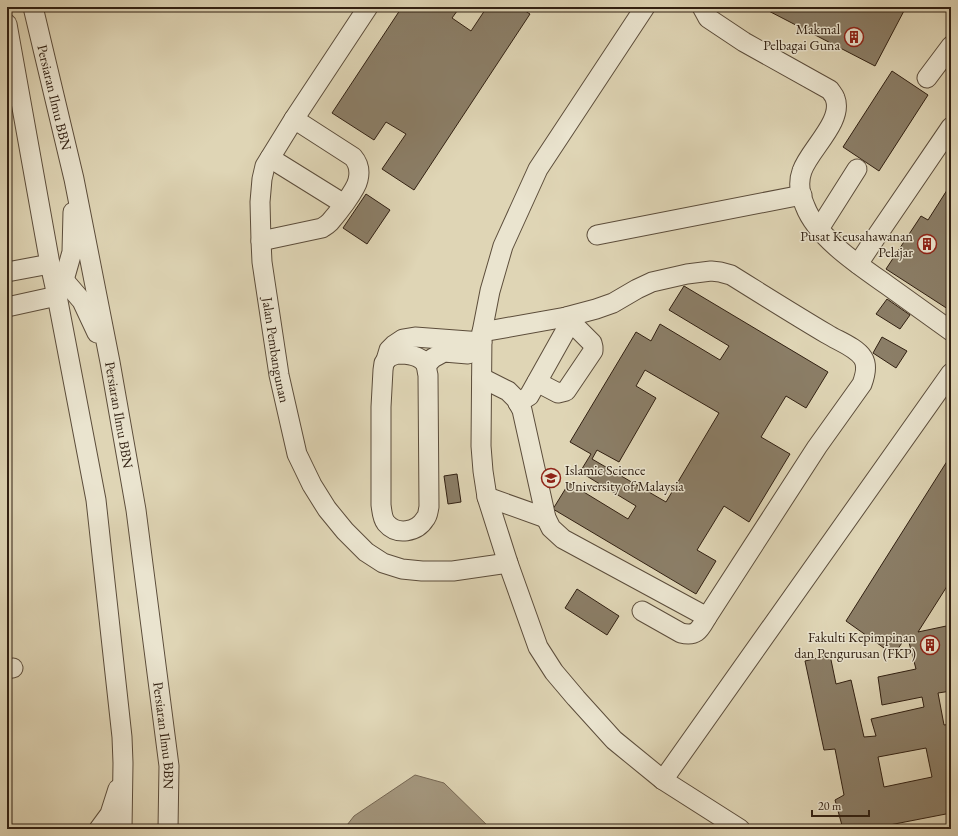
<svg xmlns="http://www.w3.org/2000/svg" width="958" height="836" font-family="'EB Garamond',serif">
<style>
.water{fill:#a4977e;stroke:#766753}
.building{fill:#8b7e67;stroke:#312012;fill-rule:evenodd}
.lines{fill:none;stroke-linecap:round;stroke-linejoin:round}
.minor-casing{stroke:#5c4d3b;stroke-width:21}
.minor{stroke:#eae4cf;stroke-width:19}
.labels{text-anchor:middle;dominant-baseline:central;stroke-width:3;stroke-linejoin:round;paint-order:stroke}
.poi-label{font-size:14px;fill:#312012;stroke:#eae4cf;text-anchor:end}
.street-label{font-size:14px;fill:#312012;stroke:#eae4cf}
</style>
<rect width="100%" height="100%" fill="#dfd5b5"/>
<filter id="stains"><feTurbulence type="fractalNoise" baseFrequency=".005" numOctaves="4"/><feColorMatrix values="0 0 0 0 .2 0 0 0 0 .09 0 0 0 0 .02 0 0 0 .5 -.17"/></filter>
<radialGradient id="worn" r=".72"><stop offset=".6" stop-color="#630" stop-opacity="0"/><stop offset="1" stop-color="#630" stop-opacity=".3"/></radialGradient>
<!-- water -->
<polygon class="water" points="415,775 444,783 491,829 344,829 354,816"/>
<!-- building -->
<g class="building">
<polygon points="402,7 460,7 452,18 471,31 487,7 519,7 530,14 414,190 382,169 406,134 386,122 374,140 332,113"/>
<polygon points="761,7 906,7 875,66"/>
<polygon points="892,71 928,95 879,171 843,147"/>
<polygon points="949,187 951,189 951,311 886,269 921,216 928,220"/>
<polygon points="366,194 390,210 367,244 343,228"/>
<path d="M 684,286 L 828,372 L 806,408 L 786,396 L 761,437 L 790,454 L 749,522 L 724,506 L 697,550 L 716,561 L 696,594 L 553,509 L 569,483 L 628,519 L 636,506 L 580,472 L 591,454 L 570,442 L 636,332 L 651,341 L 660,324 L 720,360 L 729,346 L 669,310 ZM 645,370 L 719,413 L 666,502 L 592,459 L 597,450 L 619,462 L 656,398 L 636,386 Z"/>
<polygon points="887,299 910,315 900,329 876,314"/>
<polygon points="882,337 907,351 896,368 873,353"/>
<path d="M 951,455 L 951,580 L 918,632 L 951,625 L 951,691 L 938,693 L 944,725 L 951,724 L 951,813 L 869,829 L 843,829 L 835,800 L 844,795 L 835,749 L 824,750 L 805,661 L 830,655 L 836,684 L 851,680 L 864,737 L 876,736 L 871,719 L 924,707 L 922,697 L 882,705 L 878,677 L 916,669 L 907,635 L 894,655 L 846,621 ZM 926,748 L 932,777 L 884,787 L 878,757 Z"/>
<polygon points="457,474 461,502 448,504 444,476"/>
<polygon points="577,589 619,616 607,635 565,608"/>
</g>
<g class="lines">
<defs>
<g id="minor">
<path id="s1" d="M 33,7 L 74,179 L 110,362 L 136,510 L 169,766 L 168,829"/>
<path id="s2" d="M 368,7 L 294,119 L 265,166 L 262,179 L 260,202 L 261,241 L 262,262 L 279,375 L 297,454 L 312,485 L 327,509 L 345,531 L 366,552 L 383,563 L 402,569 L 422,571 L 453,571 L 508,563"/>
<polyline points="645,7 538,169 503,246 490,291 482,332 481,446 483,471 487,497 508,563 538,647 554,672 576,698 614,740 663,780 740,829"/>
<path d="M 702,7 L 708,18 L 744,42 L 830,90 C 831,92 834,95 835,98 C 844,121 809,150 802,171 C 798,182 800,195 805,206 C 817,238 860,266 887,285 C 908,300 930,316 951,331"/>
<polyline points="7,24 50,264 57,296 96,500 122,737 123,763 122,829"/>
<polyline points="927,78 951,46"/>
<polyline points="270,158 344,204"/>
<polyline points="819,229 857,169"/>
<polyline points="597,235 802,195"/>
<path d="M 261,241 L 322,228 C 325,226 327,225 330,222 C 337,214 356,190 358,180 C 360,172 359,164 353,157 L 294,119"/>
<polyline points="858,264 876,237 951,127"/>
<polyline points="7,272 50,264"/>
<polyline points="57,272 82,301 97,333"/>
<polyline points="57,296 64,280 72,252 73,212"/>
<polyline points="7,307 57,296"/>
<path d="M 397,354 C 406,354 421,355 426,365 C 427,368 427,372 428,375 L 429,507 C 428,511 428,516 425,519 C 417,532 397,536 386,523 C 382,518 382,511 381,505 L 381,407 L 383,370 L 384,363 L 389,357 Z"/>
<polyline points="386,360 389,350 394,345 403,339 415,337 482,342"/>
<polyline points="426,365 433,358 444,352 468,354"/>
<path d="M 482,378 L 508,391 L 516,399 L 522,410 L 546,518 L 551,528 L 563,539 L 707,617 L 817,447 L 862,384 C 865,376 868,366 863,358 C 856,347 838,341 827,334 C 795,315 763,295 731,275 L 720,272 L 711,271 L 687,274 L 652,282 L 637,289 L 613,303 L 596,309 L 566,317 L 482,332"/>
<polyline points="537,382 558,393 566,391 593,351 593,347 592,343 566,317"/>
<polyline points="518,403 529,396 571,321"/>
<polyline points="487,497 546,518"/>
<path d="M 642,611 L 681,633 C 697,637 700,629 707,617"/>
<polyline points="7,669 13,668"/>
<polyline points="663,780 951,373"/>
<polyline points="99,829 110,814 118,789"/>
</g>
</defs>
<!-- minor casing -->
<use href="#minor" class="minor-casing"/>
<!-- minor -->
<use href="#minor" class="minor"/>
</g>
<!-- icons -->
<defs>
<symbol id="building-ring" viewBox="-11 -11 22 22"><circle r="9.5" fill="#eae4cf" stroke="#8f2418" stroke-width="1.5"/><path d="M-4-6H4V6H1V3H-1V6H-4ZM-2.5-4.3h1.7v1.8h-1.7ZM.8-4.3h1.7v1.8H.8ZM-2.5-1h1.7V.8h-1.7ZM.8-1h1.7V.8H.8Z" fill="#8f2418"/></symbol>
<symbol id="university-ring" viewBox="-11 -11 22 22"><circle r="9.5" fill="#eae4cf" stroke="#8f2418" stroke-width="1.5"/><path d="M0-5L7-2L0 1L-7-2ZM-4 1L0 2.5L4 1V4Q0 6-4 4Z" fill="#8f2418"/></symbol>
</defs>
<g fill-rule="evenodd">
<use href="#building-ring" x="843" y="26" width="22" height="22"/>
<use href="#building-ring" x="916" y="233" width="22" height="22"/>
<use href="#university-ring" x="540" y="467" width="22" height="22"/>
<use href="#building-ring" x="919" y="634" width="22" height="22"/>
</g>
<g class="labels">
<!-- poi labels -->
<g class="poi-label">
<text x="840" y="29">Makmal<tspan x="840" dy="16">Pelbagai Guna</tspan></text>
<text x="913" y="236">Pusat Keusahawanan<tspan x="913" dy="16">Pelajar</tspan></text>
<text x="565" y="470" text-anchor="start">Islamic Science<tspan x="565" dy="16">University of Malaysia</tspan></text>
<text x="916" y="637">Fakulti Kepimpinan<tspan x="916" dy="16">dan Pengurusan (FKP)</tspan></text>
</g>
<!-- street labels -->
<g class="street-label">
<text stroke="none"><textPath href="#s1" startOffset="93">Persiaran Ilmu BBN</textPath></text>
<text stroke="none"><textPath href="#s2" startOffset="375">Jalan Pembangunan</textPath></text>
<text stroke="none"><textPath href="#s1" startOffset="417">Persiaran Ilmu BBN</textPath></text>
<text stroke="none"><textPath href="#s1" startOffset="741">Persiaran Ilmu BBN</textPath></text>
</g>
</g>
<!-- margin -->
<rect width="958" height="836" fill="none" stroke="#dfd5b5" stroke-width="24"/>
<rect x="8" y="8" width="942" height="820" fill="none" stroke="#312012" stroke-width="2"/>
<rect x="12" y="12" width="934" height="812" fill="none" stroke="#312012"/>
<!-- scale -->
<path d="M812 810v6h57v-6" fill="none" stroke="#312012" stroke-width="2"/>
<text x="818" y="810" font-size="12" fill="#312012" stroke="#eae4cf" stroke-width="3" paint-order="stroke">20 m</text>
<rect width="100%" height="100%" filter="url(#stains)"/>
<rect width="100%" height="100%" fill="url(#worn)"/>
</svg>
